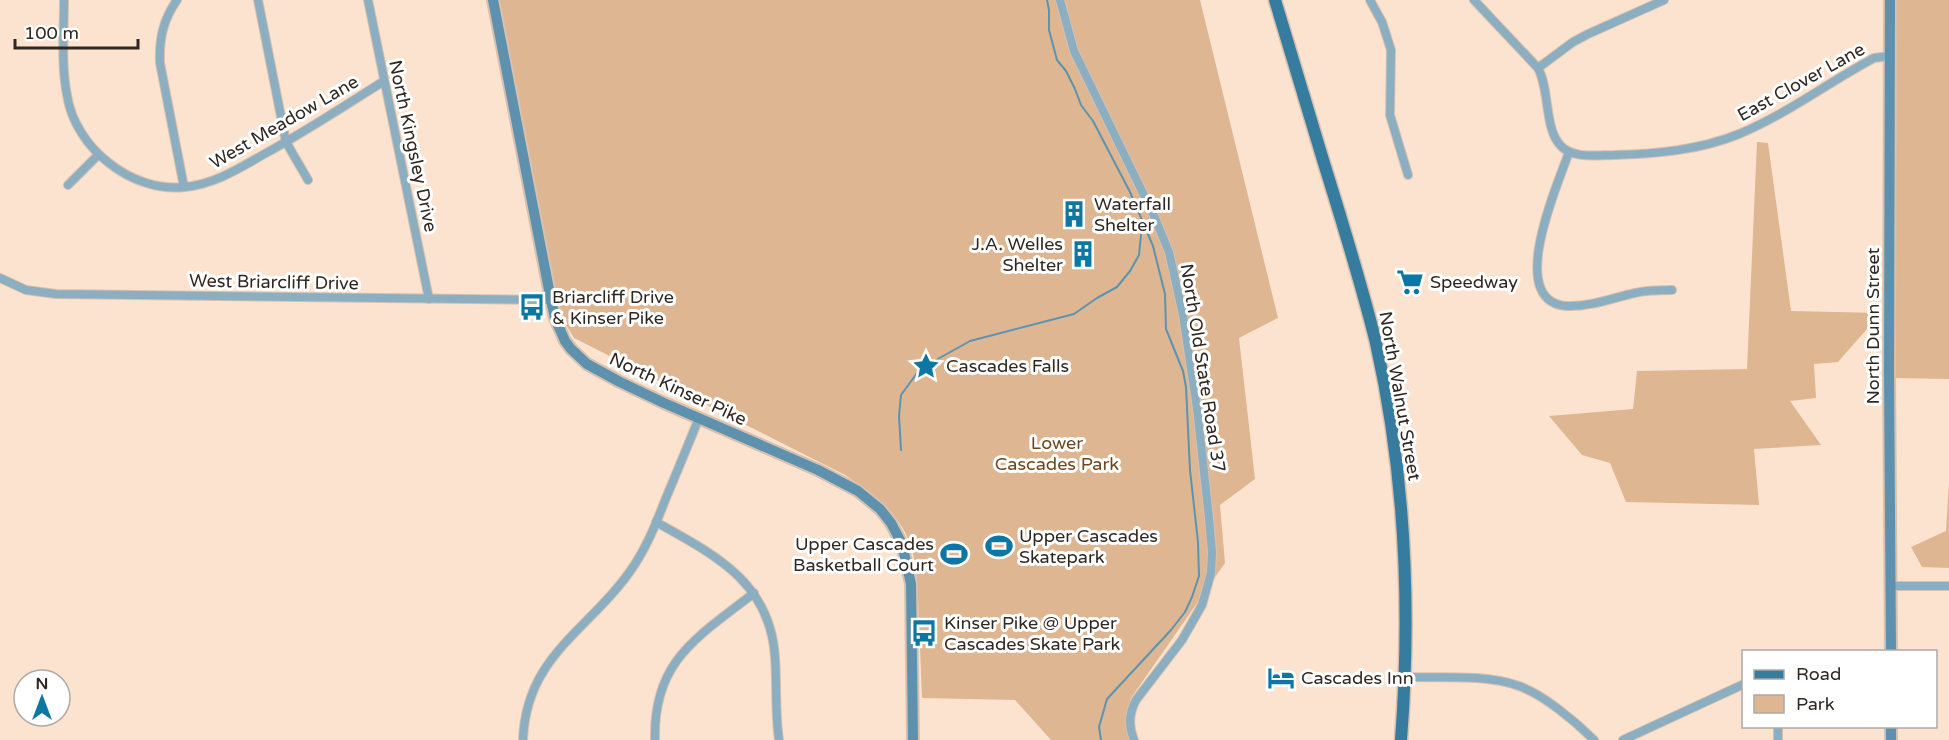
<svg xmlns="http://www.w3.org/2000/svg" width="1949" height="740" font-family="'Varela Round',sans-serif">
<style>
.green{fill:#dfb692}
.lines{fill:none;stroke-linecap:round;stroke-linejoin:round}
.stream{stroke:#5b94b0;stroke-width:2}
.street-casing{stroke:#d6c1b0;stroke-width:10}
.secondary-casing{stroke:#d6c1b0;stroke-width:14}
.primary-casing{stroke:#d6c1b0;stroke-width:15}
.street{stroke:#8caec1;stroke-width:8}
.secondary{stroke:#5d91ad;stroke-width:10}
.primary{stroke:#367c9e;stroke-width:12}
.labels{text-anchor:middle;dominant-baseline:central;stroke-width:6;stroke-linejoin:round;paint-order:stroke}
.street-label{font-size:18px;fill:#302720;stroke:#fff}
.poi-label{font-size:18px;fill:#302720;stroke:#fff;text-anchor:start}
.park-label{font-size:18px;fill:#70461d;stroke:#fff}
</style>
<rect width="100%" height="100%" fill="#fbe3cf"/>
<!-- green -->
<g class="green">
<path d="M 499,0 L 1200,0 L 1278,318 L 1239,338 L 1255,479 L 1220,505 L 1225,563 L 1131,698 L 1126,717 L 1130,740 L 1051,740 L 1015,700 L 922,698 C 921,673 920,648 919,623 C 917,588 920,551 898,521 C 884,501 865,488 845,475 L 574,338 L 563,320 L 557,296 Z"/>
<polygon points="1889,0 1949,0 1949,379 1891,378"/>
<polygon points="1757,142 1768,143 1791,311 1881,313 1838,362 1814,364 1816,398 1790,401 1821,445 1754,449 1759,505 1626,502 1610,463 1582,455 1549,416 1633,409 1637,371 1747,369"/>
<polygon points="1949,482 1949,568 1922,567 1911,547 1946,531"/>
</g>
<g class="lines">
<!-- stream -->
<g class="stream">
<polyline points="1047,0 1049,10 1049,30 1057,60 1066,71 1075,89 1081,105 1093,121 1130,192 1153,246 1165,294 1166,329 1183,371 1186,387 1190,470 1198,542 1199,576 1192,597 1185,612 1171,630 1107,699 1099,727 1101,740"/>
<polyline points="901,450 899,416 901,395 920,369 970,341 1074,314 1097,298 1117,287 1130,271 1139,255 1142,225"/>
</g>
<defs>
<g id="street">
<path d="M 64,0 C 64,31 61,65 67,95 C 71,122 88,147 109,163 C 130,180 158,190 185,187 C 216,184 241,167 268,152 C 308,130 346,105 384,81"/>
<path d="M 177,0 C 163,20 159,39 160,63 L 184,187"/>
<polyline points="258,0 286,142 308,180"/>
<polyline points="368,0 429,299"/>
<path d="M 1060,0 L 1074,51 L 1155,218 L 1169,252 L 1183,315 L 1197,408 L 1209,518 L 1212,552 L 1211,573 L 1202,605 L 1182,640 L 1136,700 C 1129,713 1128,726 1134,740"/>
<polyline points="1370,0 1382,22 1391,50 1390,115 1408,175"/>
<path d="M 1474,0 L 1538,68 C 1550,90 1544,129 1561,146 C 1573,159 1598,155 1614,155 C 1656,154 1700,150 1739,134 C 1787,114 1829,82 1874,58 L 1890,56"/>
<polyline points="1538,68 1573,42 1588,34 1664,0"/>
<path d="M 1569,152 C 1559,182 1504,302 1567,306 C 1590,307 1612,298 1635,293 C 1647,290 1659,290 1672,290"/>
<polyline points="68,185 98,155"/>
<polyline points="0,278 26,290 56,294 551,300"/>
<path d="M 656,522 C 715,555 770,582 775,657 C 777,684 775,713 779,740"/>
<polyline points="1890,586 1949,586"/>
<path d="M 1404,677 C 1440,678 1486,674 1519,686 C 1544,695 1576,722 1594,740"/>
<polyline points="1778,726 1778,740"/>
<path d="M 523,740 C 526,653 593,629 635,564 C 648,544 657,521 666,498 C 677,472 688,445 699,418"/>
<path d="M 655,740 C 653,660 698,637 754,593"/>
<polyline points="1623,740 1744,684"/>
</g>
<g id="secondary">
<polyline points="493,0 551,300 555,318 565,341 571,349 587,364 620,382 664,403 818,470 858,491 880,509 891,523 902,544 911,584 913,740"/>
<polyline points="1890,0 1889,374 1891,652"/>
<polyline points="1891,726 1891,740"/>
</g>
<path id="primary" d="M 1275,0 C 1291,53 1307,107 1323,160 C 1342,221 1361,282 1376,343 C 1405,472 1411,609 1401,740"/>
</defs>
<!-- street casing -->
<use href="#street" class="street-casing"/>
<!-- secondary casing -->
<use href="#secondary" class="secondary-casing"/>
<!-- primary casing -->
<use href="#primary" class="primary-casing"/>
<!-- street -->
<use href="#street" class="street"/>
<!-- secondary -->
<use href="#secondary" class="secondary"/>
<!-- primary -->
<use href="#primary" class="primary"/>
</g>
<!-- icons -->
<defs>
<symbol id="building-bare" viewBox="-9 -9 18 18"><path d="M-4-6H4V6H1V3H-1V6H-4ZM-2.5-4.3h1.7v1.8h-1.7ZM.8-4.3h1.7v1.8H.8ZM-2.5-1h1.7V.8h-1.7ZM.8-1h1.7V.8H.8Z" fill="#0b77a2" stroke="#fff" stroke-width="2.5" paint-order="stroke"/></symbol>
<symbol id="supermarket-bare" viewBox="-9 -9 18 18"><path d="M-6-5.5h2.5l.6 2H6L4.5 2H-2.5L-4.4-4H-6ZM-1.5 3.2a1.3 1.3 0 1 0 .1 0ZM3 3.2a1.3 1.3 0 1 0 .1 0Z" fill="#0b77a2" stroke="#fff" stroke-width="2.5" paint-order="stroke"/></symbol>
<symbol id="bus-bare" viewBox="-9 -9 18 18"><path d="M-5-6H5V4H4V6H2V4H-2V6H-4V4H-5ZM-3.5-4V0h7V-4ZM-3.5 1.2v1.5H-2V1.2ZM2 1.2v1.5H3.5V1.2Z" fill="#0b77a2" stroke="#fff" stroke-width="2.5" paint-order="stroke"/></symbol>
<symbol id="sight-bare" viewBox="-9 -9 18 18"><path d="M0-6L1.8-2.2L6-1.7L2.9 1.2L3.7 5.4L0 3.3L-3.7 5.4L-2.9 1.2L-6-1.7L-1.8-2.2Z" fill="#0b77a2" stroke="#fff" stroke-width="2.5" paint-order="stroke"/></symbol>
<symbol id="stadium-bare" viewBox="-9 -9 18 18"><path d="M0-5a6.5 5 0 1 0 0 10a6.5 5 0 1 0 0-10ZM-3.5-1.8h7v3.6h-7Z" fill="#0b77a2" stroke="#fff" stroke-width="2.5" paint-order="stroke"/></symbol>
<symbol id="hotel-bare" viewBox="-9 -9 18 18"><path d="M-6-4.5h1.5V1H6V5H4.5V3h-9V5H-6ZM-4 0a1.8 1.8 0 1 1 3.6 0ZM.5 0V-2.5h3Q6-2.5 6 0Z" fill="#0b77a2" stroke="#fff" stroke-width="2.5" paint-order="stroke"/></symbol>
</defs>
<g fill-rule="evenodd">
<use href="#building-bare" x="1055" y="195" width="38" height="38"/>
<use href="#building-bare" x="1064" y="235" width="38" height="38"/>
<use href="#supermarket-bare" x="1391" y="263" width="38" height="38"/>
<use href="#bus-bare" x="513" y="288" width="38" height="38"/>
<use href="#sight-bare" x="907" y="347" width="38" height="38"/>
<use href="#stadium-bare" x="980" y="527" width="38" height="38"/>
<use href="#stadium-bare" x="935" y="535" width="38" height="38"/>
<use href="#bus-bare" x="905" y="614" width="38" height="38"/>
<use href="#hotel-bare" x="1262" y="659" width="38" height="38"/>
</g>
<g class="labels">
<!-- street labels -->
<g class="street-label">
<text transform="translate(1801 82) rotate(-29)">East Clover Lane</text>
<text transform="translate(284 122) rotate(-30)">West Meadow Lane</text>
<text transform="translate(413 146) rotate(78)">North Kingsley Drive</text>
<text transform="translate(274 282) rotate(1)">West Briarcliff Drive</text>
<text transform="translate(1873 326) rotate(-90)">North Dunn Street</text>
<text transform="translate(1203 368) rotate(81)">North Old State Road 37</text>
<text transform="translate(678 389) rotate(25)">North Kinser Pike</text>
<text transform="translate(1400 396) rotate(80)">North Walnut Street</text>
</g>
<!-- poi labels -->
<g class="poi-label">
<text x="1094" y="204">Waterfall<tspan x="1094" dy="21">Shelter</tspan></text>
<text x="1063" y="244" text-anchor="end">J.A. Welles<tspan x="1063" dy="21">Shelter</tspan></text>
<text x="1430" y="282">Speedway</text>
<text x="552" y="297">Briarcliff Drive<tspan x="552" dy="21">&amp; Kinser Pike</tspan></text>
<text x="946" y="366">Cascades Falls</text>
<text x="1019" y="536">Upper Cascades<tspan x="1019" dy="21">Skatepark</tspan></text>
<text x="934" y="544" text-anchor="end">Upper Cascades<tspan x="934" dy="21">Basketball Court</tspan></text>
<text x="944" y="623">Kinser Pike @ Upper<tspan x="944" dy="21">Cascades Skate Park</tspan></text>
<text x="1301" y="678">Cascades Inn</text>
</g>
<!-- park labels -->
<g class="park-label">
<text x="1057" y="443">Lower<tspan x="1057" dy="21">Cascades Park</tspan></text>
</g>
</g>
<!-- legend -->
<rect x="1742" y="650" width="195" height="78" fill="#ffffff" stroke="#aca9a6" stroke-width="1.5"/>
<rect x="1754" y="670" width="30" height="9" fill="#367c9e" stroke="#aca9a6" stroke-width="1.5"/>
<text x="1796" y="680" font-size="18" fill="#302720">Road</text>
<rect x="1754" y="695" width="30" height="18" fill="#dfb692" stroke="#aca9a6" stroke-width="1.5"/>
<text x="1796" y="710" font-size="18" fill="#302720">Park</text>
<!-- north arrow -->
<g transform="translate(42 698)"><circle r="28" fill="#ffffff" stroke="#aca9a6" stroke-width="1.5"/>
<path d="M0-4.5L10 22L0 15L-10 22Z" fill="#0b77a2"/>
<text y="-9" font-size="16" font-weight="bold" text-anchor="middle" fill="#302720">N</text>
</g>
<!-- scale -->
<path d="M15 39v9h123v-9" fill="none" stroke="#302720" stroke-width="3"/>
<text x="24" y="39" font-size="18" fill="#302720" stroke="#ffffff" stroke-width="4.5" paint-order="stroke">100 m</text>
</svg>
